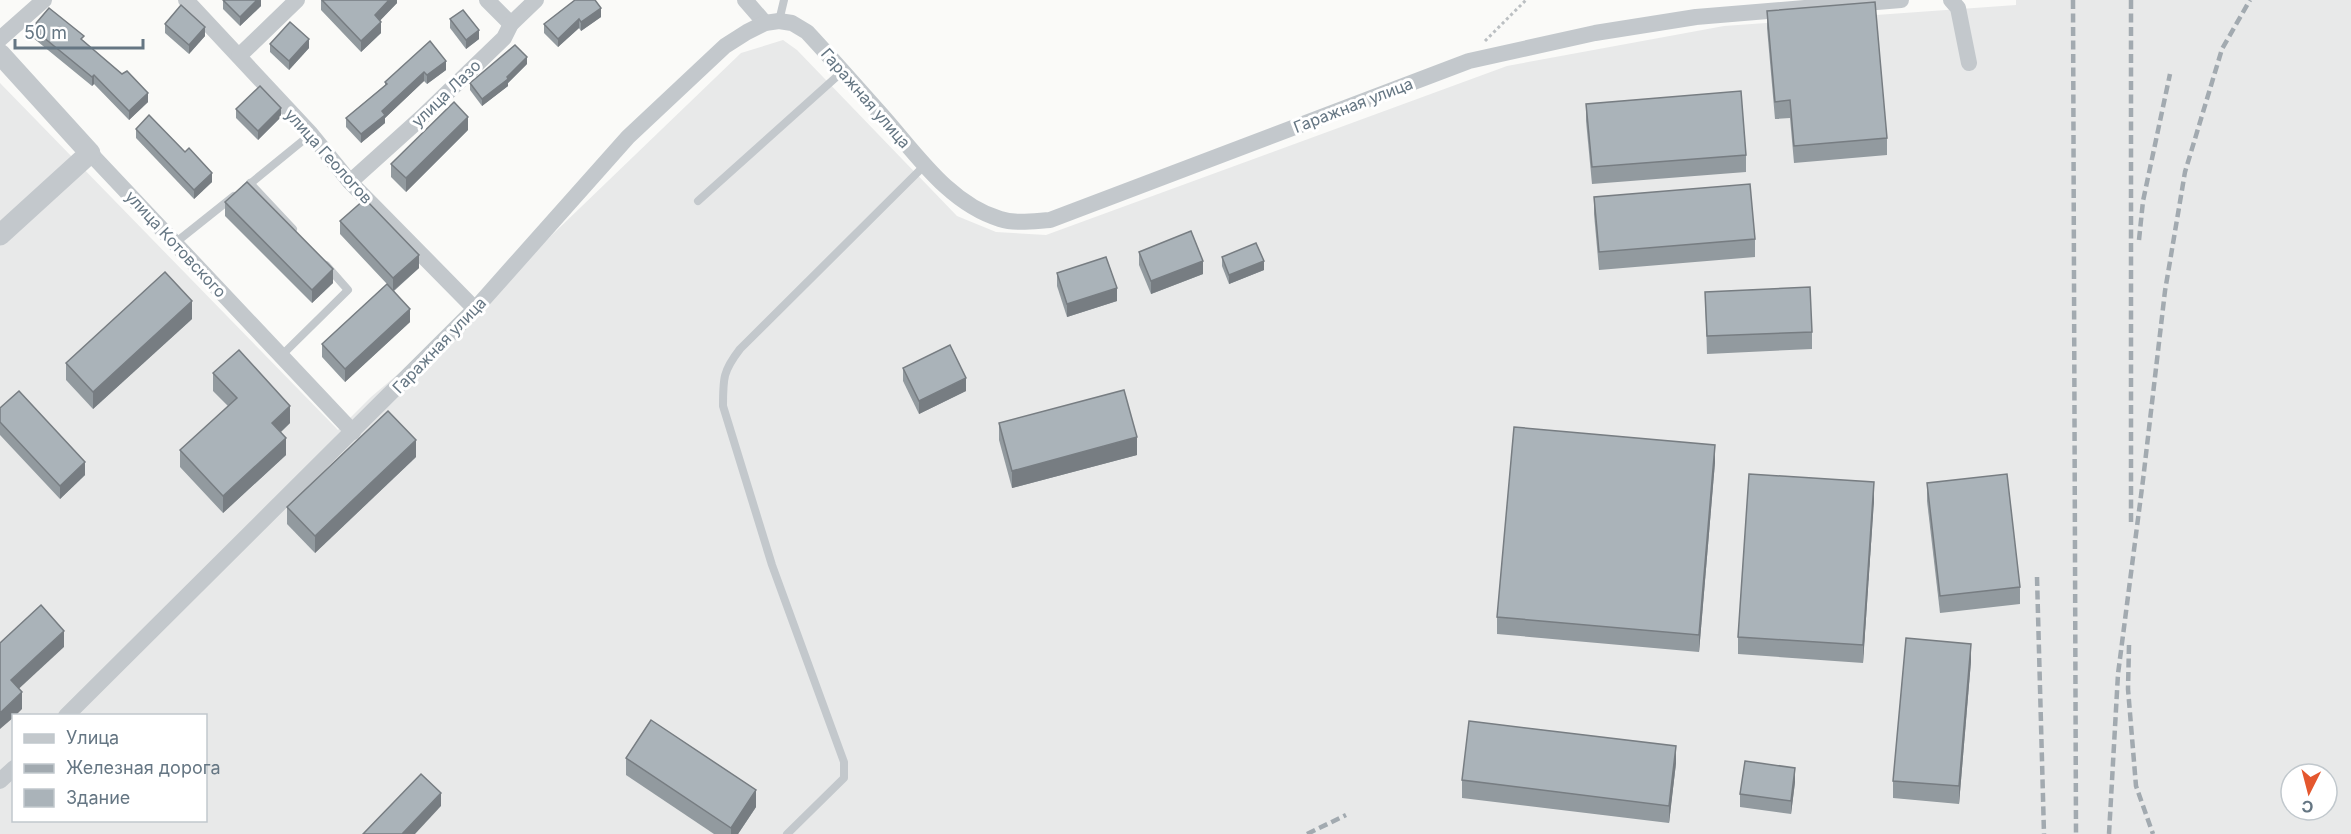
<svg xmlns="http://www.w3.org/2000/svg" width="2351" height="834" font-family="Inter,sans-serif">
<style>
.built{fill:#e8e9e9;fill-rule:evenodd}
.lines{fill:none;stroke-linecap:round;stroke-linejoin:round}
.path{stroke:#bbbfc2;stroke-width:3;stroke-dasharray:3 3;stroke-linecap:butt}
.service{stroke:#c3c8cc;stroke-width:8}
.minor{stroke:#c3c8cc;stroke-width:16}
.tertiary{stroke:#c3c8cc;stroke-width:21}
.rail{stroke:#a2aab0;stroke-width:4.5;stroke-dasharray:9 4.5;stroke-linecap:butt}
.wall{fill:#929a9f}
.shaded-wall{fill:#777d82}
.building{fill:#aab3b9;stroke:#777d82;stroke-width:1.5}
.labels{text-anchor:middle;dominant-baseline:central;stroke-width:6;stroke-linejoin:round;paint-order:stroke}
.street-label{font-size:16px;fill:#657683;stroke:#fff}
</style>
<rect width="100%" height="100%" fill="#fafaf8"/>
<!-- built -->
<path class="built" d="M 2016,0 L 2351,0 L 2351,834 L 0,834 L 0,83 L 338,430 L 371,397 L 475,309 L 741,53 L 783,40 L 797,50 L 957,216 L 996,232 L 1046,235 L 1507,66 L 1724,26 L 2016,5 ZM 14,716 L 206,716 L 206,820 L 14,820 ZM 2291,774 L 2327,774 L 2327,810 L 2291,810 Z"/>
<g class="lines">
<!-- path -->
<polyline class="path" points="1485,41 1526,0"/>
<!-- service -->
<g class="service">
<polyline points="779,21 784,0"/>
<polyline points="250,183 293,229"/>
<polyline points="246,187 311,134"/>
<polyline points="698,201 843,71"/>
<polyline points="175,243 234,196"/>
<polyline points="281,356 348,290 326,265"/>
<path d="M 787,834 L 844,778 L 844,762 L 772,565 L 723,406 C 723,378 723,371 740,349 L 925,165"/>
</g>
<!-- minor -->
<g class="minor">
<polyline points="186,0 311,134 350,182 475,309"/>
<polyline points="487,0 511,24"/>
<polyline points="745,0 765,23"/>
<polyline points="1951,0 1958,8 1969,63"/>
<polyline points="0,39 44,0"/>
<polyline points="239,56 297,0"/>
<polyline points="90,153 353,432"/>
<polyline points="350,182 421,118 504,38 511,24 536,0"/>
<path d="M 66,716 L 475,309 L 628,137 L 725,46 L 747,32 L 765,23 L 779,21 L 792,23 L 807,32 C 834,61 860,91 887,121 C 919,158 951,204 1000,219 C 1016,224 1034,221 1050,220 L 1469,61 L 1595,33 L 1696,17 L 1901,0"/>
<polyline points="0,781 14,768"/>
</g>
<!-- tertiary -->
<polyline class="tertiary" points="0,54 90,153 0,235"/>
<!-- rail -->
<g class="rail">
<polyline points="2073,0 2076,834"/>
<polyline points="2139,240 2143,201 2170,74"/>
<polyline points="2131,522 2131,0"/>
<polyline points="2037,577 2044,834"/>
<polyline points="2129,645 2128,689 2136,786 2153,834"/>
<polyline points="1307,834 1346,815"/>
<polyline points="2109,834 2118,674 2143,480 2165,291 2185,172 2222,49 2250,0"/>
</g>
</g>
<!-- wall -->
<g class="wall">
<polygon points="223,0 261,0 261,6 240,26 223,9"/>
<polygon points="321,0 397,0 397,3 380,20 381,33 361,52 321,10"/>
<polygon points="575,0 601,17 581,31 579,28 558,47 544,33 544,24"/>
<polygon points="1767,11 1887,138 1887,155 1794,163 1790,118 1775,119 1767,28"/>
<polygon points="450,19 479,39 466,49 450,28"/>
<polygon points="165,24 205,36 189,54 165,33"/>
<polygon points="32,28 84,41 148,102 129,120 94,84 92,86 32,37"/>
<polygon points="430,41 446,70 427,84 424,81 385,118 385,123 361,143 346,127 346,118 385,85 385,82"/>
<polygon points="270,44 309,48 289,70 270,52"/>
<polygon points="527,64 508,83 508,86 482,106 470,90 470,83"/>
<polygon points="1586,104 1746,155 1746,172 1592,184 1586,121"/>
<polygon points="236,109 281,117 258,140 236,118"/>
<polygon points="136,129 212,182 194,199 136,138"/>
<polygon points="468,130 406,192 391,177 391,164"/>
<polygon points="1594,197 1755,239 1755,257 1599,270 1594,214"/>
<polygon points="225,202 333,283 312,303 225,216"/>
<polygon points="340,221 419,268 394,291 410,322 345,382 322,357 322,344 387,284 340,234"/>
<polygon points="1139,252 1203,274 1151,294 1139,265"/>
<polygon points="1222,257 1264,270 1229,284 1222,266"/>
<polygon points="1057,273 1117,301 1067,317 1057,286"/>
<polygon points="1705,292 1812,332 1812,349 1707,354"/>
<polygon points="192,319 93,409 66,380 66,363"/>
<polygon points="903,368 966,391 919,414 903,381"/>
<polygon points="213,373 290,423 281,432 286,455 223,513 180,467 180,450 228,406 213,391"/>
<polygon points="0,408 85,475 60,499 0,435"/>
<polygon points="999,423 1137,455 1012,488 999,440"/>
<polygon points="416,457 315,553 287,524 287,507"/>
<polygon points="1715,462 1699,652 1497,634 1497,617"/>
<polygon points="1927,483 2020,587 2020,604 1940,613 1927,501"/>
<polygon points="1874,500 1863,663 1738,654 1738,637"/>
<polygon points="1971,661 1959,804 1893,798 1893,781"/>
<polygon points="626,758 756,807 738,834 714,834 626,775"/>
<polygon points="1676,763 1669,823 1462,798 1462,780"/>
<polygon points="1795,782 1791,814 1740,807 1740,794"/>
</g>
<!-- shaded-wall -->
<g class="shaded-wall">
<polygon points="257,0 261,0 261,6 240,26 240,17"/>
<polygon points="389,0 397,0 397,3 375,26 375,15"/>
<polygon points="601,8 601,17 581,31 581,22"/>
<polygon points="579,19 579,28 558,47 558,39"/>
<polygon points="381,22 381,33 361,52 361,41"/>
<polygon points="205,27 205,36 189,54 189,45"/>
<polygon points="479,30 479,39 466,49 466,40"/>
<polygon points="309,39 309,48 289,70 289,61"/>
<polygon points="527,57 527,64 508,83 508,86 482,106 482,99 507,77"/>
<polygon points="446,61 446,70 427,84 427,75"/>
<polygon points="424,72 424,81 385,118 385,123 361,143 361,134 382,111"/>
<polygon points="94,75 94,84 92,86 92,77"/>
<polygon points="148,93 148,102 129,120 129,111"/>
<polygon points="281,108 281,117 258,140 258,131"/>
<polygon points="468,117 468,130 406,192 406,178"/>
<polygon points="212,173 212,182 194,199 194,190"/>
<polygon points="419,255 419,268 393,291 393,278"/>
<polygon points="1203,261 1203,274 1151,294 1151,281"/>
<polygon points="1264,261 1264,270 1229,284 1229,275"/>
<polygon points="333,269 333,283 312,303 312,290"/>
<polygon points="1117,288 1117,301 1067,317 1067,304"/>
<polygon points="192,301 192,319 93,409 93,392"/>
<polygon points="410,309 410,322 345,382 345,369"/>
<polygon points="966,378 966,391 919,414 919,401"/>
<polygon points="290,406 290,423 272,440 272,423"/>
<polygon points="1137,437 1137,455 1012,488 1012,471"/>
<polygon points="286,438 286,455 223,513 223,496"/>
<polygon points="416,440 416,457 315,553 315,536"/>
<polygon points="1715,445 1715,462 1699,652 1699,635"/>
<polygon points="85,462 85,475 60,499 60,486"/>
<polygon points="1874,482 1874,500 1863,663 1863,645"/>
<polygon points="64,631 64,647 11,696 11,680"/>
<polygon points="1971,644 1971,661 1959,804 1959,786"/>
<polygon points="22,692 22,709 15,716 14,716 14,717 0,729 0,713"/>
<polygon points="1676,746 1676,763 1669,823 1669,806"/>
<polygon points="1795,768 1795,782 1791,814 1791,801"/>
<polygon points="756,790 756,807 738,834 731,834 731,828"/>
<polygon points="441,793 441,806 415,834 402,834"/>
</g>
<!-- building -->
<g class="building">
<polygon points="223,0 257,0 240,17"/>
<polygon points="322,0 389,0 375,15 381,22 361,41"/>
<polygon points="575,0 595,0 601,8 581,22 579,19 558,39 544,24"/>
<polygon points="1875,2 1887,138 1794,146 1790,100 1775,102 1767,11"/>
<polygon points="181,5 205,27 189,45 165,24"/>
<polygon points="49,8 84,36 81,39 122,74 127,71 148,93 129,111 94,75 92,77 32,28"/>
<polygon points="463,10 479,30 466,40 450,19"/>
<polygon points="290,22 309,39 289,61 270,44"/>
<polygon points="430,41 446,61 427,75 424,72 382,111 385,115 361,134 346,118 387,84 385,82"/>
<polygon points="515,45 527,57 507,77 508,79 482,99 470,83"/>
<polygon points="260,86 281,108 258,131 236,109"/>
<polygon points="1741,91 1746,155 1592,167 1586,104"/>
<polygon points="454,102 468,117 406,178 391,164"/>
<polygon points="149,115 185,152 189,148 212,173 194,190 136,129"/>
<polygon points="247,182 333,269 312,290 225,202"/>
<polygon points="1750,184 1755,239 1599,252 1594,197"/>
<polygon points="365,199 419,255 393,278 340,221"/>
<polygon points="1191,231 1203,261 1151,281 1139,252"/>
<polygon points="1256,243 1264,261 1229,275 1222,257"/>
<polygon points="1106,257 1117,288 1067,304 1057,273"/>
<polygon points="165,272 192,301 93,392 66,363"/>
<polygon points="387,284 410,309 345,369 322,344"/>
<polygon points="1810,287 1812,332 1707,336 1705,292"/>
<polygon points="950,345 966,378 919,401 903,368"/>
<polygon points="239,350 290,406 272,423 286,438 223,496 180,450 237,398 213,373"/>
<polygon points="1124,390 1137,437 1012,471 999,423"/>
<polygon points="19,391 85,462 60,486 0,422 0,408"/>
<polygon points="388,411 416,440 315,536 287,507"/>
<polygon points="1514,427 1715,445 1699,635 1497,617"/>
<polygon points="1749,474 1874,482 1863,645 1738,637"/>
<polygon points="2007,474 2020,587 1940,596 1927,483"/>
<polygon points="41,605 64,631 11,680 22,692 0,713 0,643"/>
<polygon points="1906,638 1971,644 1959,786 1893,781"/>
<polygon points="651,720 756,790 731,828 626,758"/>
<polygon points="1469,721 1676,746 1669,806 1462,780"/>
<polygon points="1745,761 1795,768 1791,801 1740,794"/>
<polygon points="421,774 441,793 402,834 363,834"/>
</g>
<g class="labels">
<!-- street labels -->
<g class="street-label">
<text transform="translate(446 93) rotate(-44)">улица Лазо</text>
<text transform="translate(866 98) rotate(49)">Гаражная улица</text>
<text transform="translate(1353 105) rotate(-21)">Гаражная улица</text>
<text transform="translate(329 156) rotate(48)">улица Геологов</text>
<text transform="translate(176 244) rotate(47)">улица Котовского</text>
<text transform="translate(439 345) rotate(-46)">Гаражная улица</text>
</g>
</g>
<!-- legend -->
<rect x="12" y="714" width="195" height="108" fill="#ffffff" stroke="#c1c8cd" stroke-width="1.5"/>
<rect x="24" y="734" width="30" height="9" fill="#c3c8cc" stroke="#c1c8cd" stroke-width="1.5"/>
<text x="66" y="744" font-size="18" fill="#657683">Улица</text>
<rect x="24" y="764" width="30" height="9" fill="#a2aab0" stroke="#c1c8cd" stroke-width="1.5"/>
<text x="66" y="774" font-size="18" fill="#657683">Железная дорога</text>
<rect x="24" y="789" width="30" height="18" fill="#aab3b9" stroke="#c1c8cd" stroke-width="1.5"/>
<text x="66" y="804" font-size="18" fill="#657683">Здание</text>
<!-- north arrow -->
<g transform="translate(2309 792) rotate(186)"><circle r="28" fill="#ffffff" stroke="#c1c8cd" stroke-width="1.5"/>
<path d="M0-4.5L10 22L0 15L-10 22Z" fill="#e4572e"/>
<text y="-9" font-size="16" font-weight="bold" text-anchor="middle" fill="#657683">С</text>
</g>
<!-- scale -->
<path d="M15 39v9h128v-9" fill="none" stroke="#657683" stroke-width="3"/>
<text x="24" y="39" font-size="18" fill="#657683" stroke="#ffffff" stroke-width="4.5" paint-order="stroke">50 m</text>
</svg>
